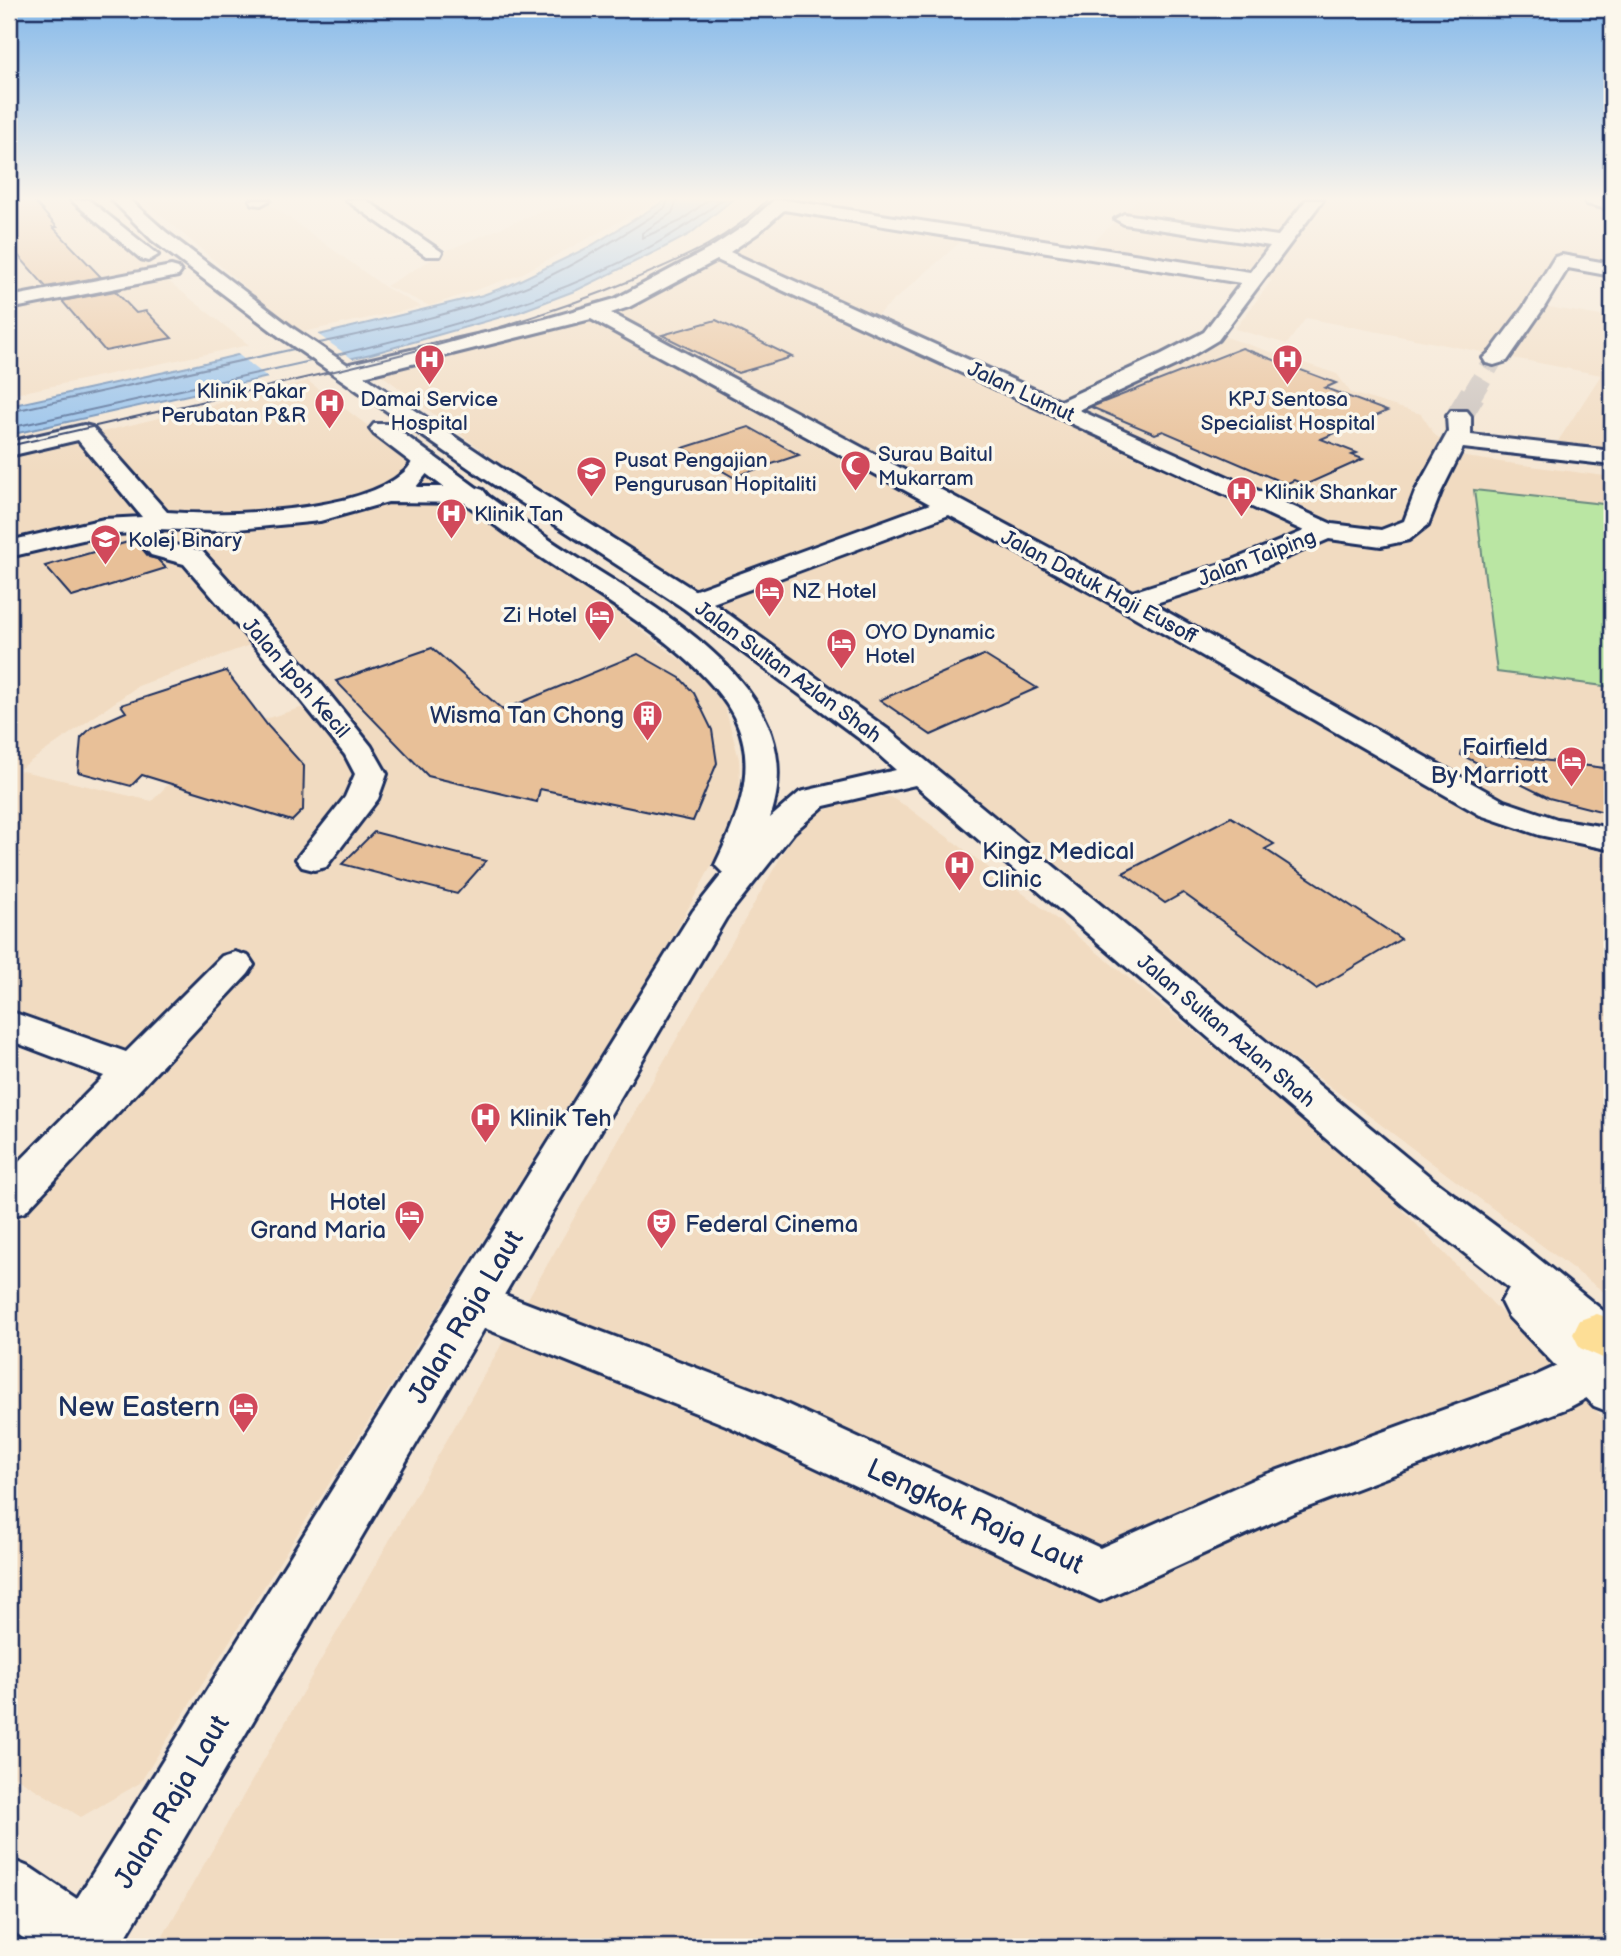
<svg xmlns="http://www.w3.org/2000/svg" width="1621" height="1956" font-family="'Balsamiq Sans',sans-serif">
<style>
.built{fill:#f1dbc1;fill-rule:evenodd}
.green{fill:#bae6a3;stroke:#6a8a80;stroke-width:2}
.water{fill:#92c0ec;stroke:#6286b3;stroke-width:2}
.pier{fill:#f5e6d3}
.lines{fill:none;stroke-linecap:round;stroke-linejoin:round}
.shore{stroke:#4b6997;stroke-width:2}
.building{fill:#e8c098;stroke:#1b2f5e;stroke-width:2}
.minor-tunnel-far1{stroke:#c9c1bc;stroke-width:20;stroke-dasharray:20 10;stroke-linecap:butt}
.minor-tunnel{stroke:#c9c1bc;stroke-width:26;stroke-dasharray:26 13;stroke-linecap:butt}
.minor-casing{stroke:#1b2f5e;stroke-width:6}
.tertiary-casing{stroke:#1b2f5e;stroke-width:6}
.secondary-casing{stroke:#1b2f5e;stroke-width:6}
.primary-casing{stroke:#1b2f5e;stroke-width:6}
.minor{fill:#fbf7ec;fill-rule:evenodd}
.tertiary{fill:#fbf7ec;fill-rule:evenodd}
.secondary{fill:#fbf7ec;fill-rule:evenodd}
.primary{fill:#fdde96;fill-rule:evenodd}
.tram{stroke:#1b2f5e;stroke-width:2}
.labels{text-anchor:middle;dominant-baseline:central;stroke-width:7;stroke-linejoin:round;paint-order:stroke}
.far-poi-label{font-size:21px;fill:#1b2f5e;stroke:#fbf7ec;text-anchor:start}
.far-street-label{font-size:21px;fill:#1b2f5e;stroke:#fbf7ec}
.poi-label{font-size:24px;fill:#1b2f5e;stroke:#fbf7ec;text-anchor:end}
.near-street-label{font-size:28px;fill:#1b2f5e;stroke:#fbf7ec}
.near-poi-label{font-size:28px;fill:#1b2f5e;stroke:#fbf7ec;text-anchor:end}
</style>
<rect width="100%" height="100%" fill="#f5e6d3"/>
<filter id="ink" filterUnits="userSpaceOnUse"><feTurbulence type="fractalNoise" baseFrequency=".0143" numOctaves="2"/><feDisplacementMap in="SourceGraphic" scale="14" xChannelSelector="R" yChannelSelector="G"/><feConvolveMatrix kernelMatrix="1 2 1 2 8 2 1 2 1" color-interpolation-filters="sRGB"/></filter>
<g filter="url(#ink)">
<!-- built -->
<g class="built">
<polygon points="9,200 66,200 249,345 9,395"/>
<polygon points="144,200 264,200 385,287 421,307 298,333"/>
<polygon points="598,200 660,200 519,275 430,306 386,286 448,250 539,212"/>
<polygon points="1137,200 1612,200 1612,273 1565,265 1543,306 1612,318 1612,460 1551,452 1601,375 1306,318 1287,344 1235,329 1272,280 1085,250"/>
<polygon points="785,213 965,238 876,316 1049,398 1076,407 1175,365 1223,336 1337,374 1351,393 1421,414 1435,435 1465,457 1612,477 1612,1298 375,370 590,318 716,259"/>
<path d="M 308,381 L 703,677 L 725,707 L 739,759 L 741,802 L 732,828 L 660,960 L 140,1783 L 81,1817 L 9,1773 L 9,1166 L 123,1061 L 9,1012 L 9,455 ZM 255,643 L 310,705 L 217,734 L 152,801 L 18,770 L 138,686 Z"/>
<polygon points="865,797 890,797 906,806 1049,913 1364,1170 1612,1427 1612,1947 182,1947 163,1936 799,825 816,813"/>
</g>
<!-- green -->
<polygon class="green" points="1474,490 1612,505 1612,687 1497,672"/>
<!-- water -->
<polygon class="water" points="666,200 732,200 690,234 669,245 577,290 519,312 371,354 9,435 9,406 188,367 483,295 510,285 589,247"/>
<!-- pier -->
<polygon class="pier" points="316,333 354,360 271,380 235,352"/>
<g class="lines">
<!-- shore -->
<g class="shore">
<polyline points="677,200 672,213 642,233 642,238 681,221 708,200"/>
<path d="M 319,343 C 383,329 449,316 510,293 C 566,272 615,240 665,208 L 668,200"/>
<path d="M 336,355 C 467,324 614,284 722,200"/>
<polyline points="9,412 294,349"/>
<polyline points="9,428 311,361"/>
</g>
</g>
<!-- building -->
<g class="building">
<polygon points="9,200 33,200 57,227 53,227 101,277 46,287 9,245"/>
<polygon points="115,291 136,313 146,311 172,338 105,351 62,301"/>
<polygon points="716,320 741,332 792,357 738,373 662,335"/>
<polygon points="1242,348 1336,383 1325,388 1387,411 1321,439 1357,453 1352,455 1363,459 1305,485 1294,480 1286,484 1163,431 1155,434 1091,407"/>
<polygon points="749,427 799,455 733,477 683,448"/>
<polygon points="135,540 149,557 157,559 166,568 72,597 45,566"/>
<polygon points="432,648 503,710 638,654 680,678 694,693 712,730 717,763 693,821 540,789 537,802 428,776 336,681"/>
<polygon points="984,655 1037,688 931,735 880,700"/>
<polygon points="226,671 268,726 304,766 303,810 292,821 142,775 131,786 78,772 81,738 92,727 126,712 121,705"/>
<polygon points="1462,750 1612,769 1612,814 1549,798 1461,755"/>
<polygon points="1231,817 1274,844 1265,849 1401,939 1316,989 1183,893 1165,903 1123,873"/>
<polygon points="374,832 486,861 457,894 342,864"/>
</g>
<g class="lines">
<!-- minor-tunnel-far1 -->
<polyline class="minor-tunnel-far1" points="1472,395 1494,358"/>
<!-- minor-tunnel -->
<polyline class="minor-tunnel" points="1459,416 1473,393"/>
<defs>
<g id="minor">
<polygon points="250,200 270,200 261,205 253,204"/>
<polygon points="346,200 366,200 442,252 440,256 426,256"/>
<path d="M 774,200 L 785,200 L 1250,272 L 1270,246 L 1124,224 L 1115,219 L 1124,214 L 1278,236 L 1306,200 L 1323,200 L 1218,340 L 1178,364 L 1079,410 L 1332,524 L 1381,530 L 1404,521 L 1415,492 L 1448,432 L 1447,416 L 1451,411 L 1467,411 L 1471,416 L 1471,435 L 1612,451 L 1612,465 L 1463,448 L 1441,492 L 1428,525 L 1409,540 L 1381,546 L 1329,539 L 1253,572 L 1153,604 L 1504,801 L 1557,819 L 1612,828 L 1612,850 L 1539,835 L 1480,815 L 1119,608 L 949,515 L 702,607 L 692,610 L 682,607 L 678,601 L 682,595 L 930,504 L 591,319 L 348,380 L 340,378 L 337,373 L 340,368 L 350,364 L 545,319 L 615,299 L 709,249 L 746,225 ZM 784,210 L 1241,283 L 1204,332 L 1162,354 L 1060,401 L 730,252 L 758,233 ZM 717,260 L 1304,531 L 1233,560 L 1132,592 L 611,313 L 629,307 Z"/>
<polygon points="1584,200 1612,200 1612,210 1587,204"/>
<polygon points="1562,255 1612,264 1612,276 1568,268 1543,309 1507,361 1494,365 1486,363 1483,358 1491,351 1524,307 1555,257"/>
<polygon points="171,266 178,268 181,272 178,276 9,309 9,297"/>
<path d="M 84,425 L 92,427 L 167,512 C 226,516 358,513 403,473 C 409,469 412,461 416,456 L 425,454 L 434,456 L 437,461 L 416,487 L 474,487 L 483,490 L 487,495 L 483,500 L 474,503 L 388,502 L 320,521 L 217,531 L 156,529 L 170,544 L 202,551 L 318,680 L 371,746 L 387,774 L 378,799 L 326,867 L 314,870 L 302,867 L 296,859 L 345,797 L 355,774 L 345,755 L 296,694 L 184,564 L 151,555 L 132,533 L 104,535 L 9,557 L 9,541 L 104,519 L 142,517 L 78,440 L 9,456 L 9,442 Z"/>
<polygon points="235,952 248,956 254,965 248,974 25,1212 9,1217 9,1172 104,1076 9,1040 9,1011 126,1052 222,956"/>
<path d="M 474,1283 L 762,1393 L 1100,1548 L 1259,1477 L 1533,1377 L 1592,1350 L 1609,1356 C 1614,1365 1614,1377 1609,1386 L 1568,1408 L 1295,1512 L 1100,1601 L 726,1425 L 457,1317 L 450,1303 L 457,1289 Z"/>
</g>
<polygon id="tertiary" points="9,1859 31,1868 114,1924 123,1947 36,1947 9,1928"/>
<g id="secondary">
<polygon points="71,200 89,200 158,255 148,261 141,259"/>
<path d="M 112,200 L 130,200 L 166,232 L 294,329 L 500,467 L 702,595 L 890,731 L 1435,1181 L 1524,1247 L 1612,1318 L 1612,1413 L 1594,1406 L 1508,1316 L 1501,1302 L 1509,1288 L 1403,1205 L 915,785 L 824,806 L 794,832 L 726,918 L 120,1947 L 52,1947 L 61,1924 L 693,911 L 723,873 L 715,865 C 736,821 758,772 737,723 C 708,654 587,591 527,548 C 475,512 424,472 374,434 L 370,429 L 374,424 L 390,424 C 442,462 492,500 544,536 C 635,599 818,680 770,818 L 800,792 L 896,770 L 868,745 L 682,607 L 482,477 L 280,337 L 152,240 Z"/>
</g>
<polygon id="primary" points="1597,1314 1612,1319 1612,1362 1580,1348 1573,1334 1580,1320"/>
</defs>
<!-- minor casing -->
<use href="#minor" class="minor-casing"/>
<!-- tertiary casing -->
<use href="#tertiary" class="tertiary-casing"/>
<!-- secondary casing -->
<use href="#secondary" class="secondary-casing"/>
<!-- primary casing -->
<use href="#primary" class="primary-casing"/>
<!-- minor -->
<use href="#minor" class="minor"/>
<!-- tertiary -->
<use href="#tertiary" class="tertiary"/>
<!-- secondary -->
<use href="#secondary" class="secondary"/>
<!-- primary -->
<use href="#primary" class="primary"/>
<!-- tram -->
<path class="tram" d="M 9,446 C 119,420 229,396 339,370 C 438,346 537,320 632,280 C 681,259 729,240 767,200"/>
</g>
</g>
<!-- sky -->
<linearGradient id="sky" x2="0" y2="1"><stop stop-color="#85b9ea"/><stop offset="0.42" stop-color="#faf4eb"/><stop offset="1" stop-color="#faf4eb" stop-opacity="0"/></linearGradient>
<rect width="1621" height="473" fill="url(#sky)"/>
<!-- icons -->
<defs>
<symbol id="hospital-pin" viewBox="-11 -11 22 30"><path d="M0 17L-7.5 6A9.5 9.5 0 1 1 7.5 6Z" fill="#d1495b" stroke="#fbf7ec"/><path d="M-5-5h3v3.5h4V-5h3V5h-3V1.5h-4V5h-3Z" fill="#fff"/></symbol>
<symbol id="mosque-pin" viewBox="-11 -11 22 30"><path d="M0 17L-7.5 6A9.5 9.5 0 1 1 7.5 6Z" fill="#d1495b" stroke="#fbf7ec"/><path d="M3.5-4.9A6 6 0 1 0 3.5 4.9A5 5 0 1 1 3.5-4.9Z" fill="#fff"/></symbol>
<symbol id="university-pin" viewBox="-11 -11 22 30"><path d="M0 17L-7.5 6A9.5 9.5 0 1 1 7.5 6Z" fill="#d1495b" stroke="#fbf7ec"/><path d="M0-5L7-2L0 1L-7-2ZM-4 1L0 2.5L4 1V4Q0 6-4 4Z" fill="#fff"/></symbol>
<symbol id="hotel-pin" viewBox="-11 -11 22 30"><path d="M0 17L-7.5 6A9.5 9.5 0 1 1 7.5 6Z" fill="#d1495b" stroke="#fbf7ec"/><path d="M-6-4.5h1.5V1H6V5H4.5V3h-9V5H-6ZM-4 0a1.8 1.8 0 1 1 3.6 0ZM.5 0V-2.5h3Q6-2.5 6 0Z" fill="#fff"/></symbol>
<symbol id="building-pin" viewBox="-11 -11 22 30"><path d="M0 17L-7.5 6A9.5 9.5 0 1 1 7.5 6Z" fill="#d1495b" stroke="#fbf7ec"/><path d="M-4-6H4V6H1V3H-1V6H-4ZM-2.5-4.3h1.7v1.8h-1.7ZM.8-4.3h1.7v1.8H.8ZM-2.5-1h1.7V.8h-1.7ZM.8-1h1.7V.8H.8Z" fill="#fff"/></symbol>
<symbol id="theatre-pin" viewBox="-11 -11 22 30"><path d="M0 17L-7.5 6A9.5 9.5 0 1 1 7.5 6Z" fill="#d1495b" stroke="#fbf7ec"/><path d="M-5-5.5Q0-4 5-5.5V0Q5 5 0 6Q-5 5-5 0ZM-3.3-2.5H-1v1.5H-3.3ZM1-2.5H3.3v1.5H1ZM-2.8 1Q0 5.5 2.8 1Z" fill="#fff"/></symbol>
</defs>
<g fill-rule="evenodd">
<use href="#hospital-pin" x="412" y="342" width="35" height="47"/>
<use href="#hospital-pin" x="1270" y="342" width="35" height="47"/>
<use href="#hospital-pin" x="312" y="386" width="35" height="47"/>
<use href="#mosque-pin" x="838" y="448" width="35" height="47"/>
<use href="#university-pin" x="574" y="454" width="35" height="47"/>
<use href="#hospital-pin" x="1224" y="474" width="35" height="47"/>
<use href="#hospital-pin" x="434" y="496" width="35" height="47"/>
<use href="#university-pin" x="88" y="522" width="35" height="47"/>
<use href="#hotel-pin" x="752" y="574" width="35" height="47"/>
<use href="#hotel-pin" x="582" y="598" width="35" height="47"/>
<use href="#hotel-pin" x="824" y="626" width="35" height="47"/>
<use href="#building-pin" x="630" y="698" width="35" height="47"/>
<use href="#hotel-pin" x="1554" y="744" width="35" height="47"/>
<use href="#hospital-pin" x="942" y="848" width="35" height="47"/>
<use href="#hospital-pin" x="468" y="1100" width="35" height="47"/>
<use href="#hotel-pin" x="392" y="1198" width="35" height="47"/>
<use href="#theatre-pin" x="644" y="1206" width="35" height="47"/>
<use href="#hotel-pin" x="226" y="1390" width="35" height="47"/>
</g>
<g class="labels">
<!-- far-poi labels -->
<g class="far-poi-label">
<text x="306" y="391" text-anchor="end">Klinik Pakar<tspan x="306" dy="24">Perubatan P&amp;R</tspan></text>
<text x="429" y="399" text-anchor="middle">Damai Service<tspan x="429" dy="24">Hospital</tspan></text>
<text x="1288" y="399" text-anchor="middle">KPJ Sentosa<tspan x="1288" dy="24">Specialist Hospital</tspan></text>
<text x="878" y="454">Surau Baitul<tspan x="878" dy="24">Mukarram</tspan></text>
<text x="614" y="460">Pusat Pengajian<tspan x="614" dy="24">Pengurusan Hopitaliti</tspan></text>
<text x="1264" y="492">Klinik Shankar</text>
<text x="474" y="514">Klinik Tan</text>
<text x="128" y="540">Kolej Binary</text>
<text x="792" y="591">NZ Hotel</text>
<text x="577" y="615" text-anchor="end">Zi Hotel</text>
<text x="865" y="632">OYO Dynamic<tspan x="865" dy="24">Hotel</tspan></text>
</g>
<!-- far-street labels -->
<g class="far-street-label">
<text transform="translate(1021 392) rotate(25)">Jalan Lumut</text>
<text transform="translate(1257 558) rotate(-21)">Jalan Taiping</text>
<text transform="translate(1099 587) rotate(28)">Jalan Datuk Haji Eusoff</text>
<text transform="translate(788 672) rotate(36)">Jalan Sultan Azlan Shah</text>
<text transform="translate(296 678) rotate(49)">Jalan Ipoh Kecil</text>
<text transform="translate(1226 1031) rotate(40)">Jalan Sultan Azlan Shah</text>
</g>
<!-- poi labels -->
<g class="poi-label">
<text x="624" y="715">Wisma Tan Chong</text>
<text x="1548" y="747">Fairfield<tspan x="1548" dy="28">By Marriott</tspan></text>
<text x="982" y="851" text-anchor="start">Kingz Medical<tspan x="982" dy="28">Clinic</tspan></text>
<text x="509" y="1118" text-anchor="start">Klinik Teh</text>
<text x="386" y="1202">Hotel<tspan x="386" dy="28">Grand Maria</tspan></text>
<text x="685" y="1224" text-anchor="start">Federal Cinema</text>
</g>
<!-- near-street labels -->
<g class="near-street-label">
<text transform="translate(466 1317) rotate(-59)">Jalan Raja Laut</text>
<text transform="translate(975 1517) rotate(25)">Lengkok Raja Laut</text>
<text transform="translate(172 1802) rotate(-59)">Jalan Raja Laut</text>
</g>
<!-- near-poi labels -->
<g class="near-poi-label">
<text x="220" y="1407">New Eastern</text>
</g>
</g>
<!-- margin -->
<rect width="1621" height="1956" fill="none" stroke="#fbf7ec" stroke-width="35"/>
<rect x="18" y="18" width="1586" height="1921" fill="none" stroke="#1b2f5e" stroke-width="2.5" filter="url(#ink)"/>
</svg>
